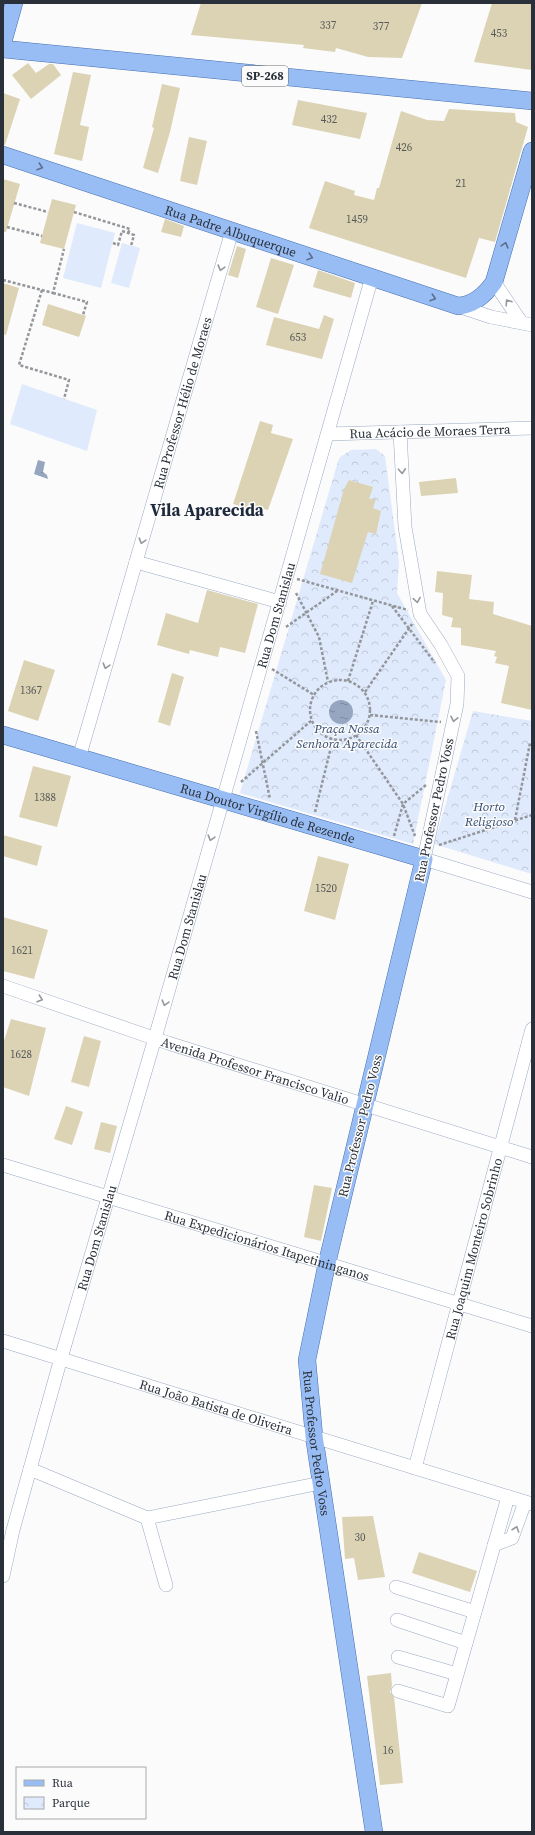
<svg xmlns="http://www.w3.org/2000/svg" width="535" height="1835" font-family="'Source Serif 4',serif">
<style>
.grass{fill:#dfeafc}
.park{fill:url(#park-crowns)}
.water{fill:url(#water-ripples)}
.building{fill:#dcd3b4}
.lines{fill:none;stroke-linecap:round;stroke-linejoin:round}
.minor-casing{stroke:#9baac2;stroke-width:14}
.major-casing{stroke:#456faf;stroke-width:18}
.path{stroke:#93969b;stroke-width:2.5;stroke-dasharray:3 2;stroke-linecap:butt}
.minor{stroke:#fff;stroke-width:13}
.major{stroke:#98bdf5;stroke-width:17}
.oneway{stroke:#5c6f8e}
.oneway2{stroke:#94989c}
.labels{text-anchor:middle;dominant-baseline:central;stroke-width:3;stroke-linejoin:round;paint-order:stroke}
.number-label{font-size:11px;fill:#565958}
.shield{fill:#fbfbfb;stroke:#696d73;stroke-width:1}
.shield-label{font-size:12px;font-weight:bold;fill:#2a3039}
.street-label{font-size:13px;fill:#2a3039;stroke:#fbfbfb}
.park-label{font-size:13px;font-style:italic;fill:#354e75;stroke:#fbfbfb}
.district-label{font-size:17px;font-weight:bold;fill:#1e2a3c;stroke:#fbfbfb}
</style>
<defs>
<pattern id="park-crowns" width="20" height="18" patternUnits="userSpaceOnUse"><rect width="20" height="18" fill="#dfeafc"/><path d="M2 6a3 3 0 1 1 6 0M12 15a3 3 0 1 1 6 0" fill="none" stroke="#c0c9d9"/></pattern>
<pattern id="water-ripples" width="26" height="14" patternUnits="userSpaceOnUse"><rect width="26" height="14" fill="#96a6c0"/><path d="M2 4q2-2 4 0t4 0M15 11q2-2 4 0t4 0" fill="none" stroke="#7b889d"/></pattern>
</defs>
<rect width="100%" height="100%" fill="#fbfbfb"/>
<!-- grass -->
<g class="grass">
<polygon points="77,223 115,233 101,288 63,278"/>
<polygon points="122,243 140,248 129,288 111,283"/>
<polygon points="22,384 97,410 87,451 10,424"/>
</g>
<!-- park -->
<g class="park">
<polygon points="376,449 385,456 399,562 397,593 446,680 413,844 240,793 339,458 351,450"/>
<polygon points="473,711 532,721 532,874 434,844"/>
</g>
<!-- water -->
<g class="water">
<polygon points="38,460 45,462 43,472 47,475 48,479 34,474"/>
<circle cx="341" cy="712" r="12"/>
</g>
<!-- building -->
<g class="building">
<polygon points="201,3 422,3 402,58 368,57 336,48 335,52 303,48 304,45 191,35"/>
<polygon points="492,3 532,3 532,70 474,62"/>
<polygon points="28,63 36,73 49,64 53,64 61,75 31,99 12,75"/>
<polygon points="73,72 91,75 80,125 89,127 82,161 54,154"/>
<polygon points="162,84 180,88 170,132 158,173 143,168 154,128 152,127"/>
<polygon points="3,93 20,99 5,145 3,144"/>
<polygon points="298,100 367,113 360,139 292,125"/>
<polygon points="449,109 515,113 516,122 528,127 495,242 479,238 466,278 309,228 325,181 355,191 354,195 374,200 377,188 379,188 401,111 427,120 444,121"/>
<polygon points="189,137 207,141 197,185 180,181"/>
<polygon points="3,179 20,184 6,232 3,232"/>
<polygon points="52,199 76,205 64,249 40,243"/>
<polygon points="165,219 184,226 181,237 161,232"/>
<polygon points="237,246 246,249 238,278 228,275"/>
<polygon points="271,258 294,265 278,314 256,307"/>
<polygon points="318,270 355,283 351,298 313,287"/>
<polygon points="3,283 19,288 6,335 3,334"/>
<polygon points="48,304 86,316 79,337 42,325"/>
<polygon points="324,315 334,319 322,359 266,345 274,317 319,329"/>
<polygon points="260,421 273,425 271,433 293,439 268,510 248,505 247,508 233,504"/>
<polygon points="456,478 458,493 421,496 419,482"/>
<polygon points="349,480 373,487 369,499 376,499 373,508 381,511 376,534 368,532 352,583 320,574 344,489"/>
<polygon points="437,571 472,575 469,599 494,602 493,614 532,626 532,710 501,703 509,666 495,663 497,657 494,656 496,651 461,645 461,628 451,627 453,618 442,615 443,593 435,592"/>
<polygon points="207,590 258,604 245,653 220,647 218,657 190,650 189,654 157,645 166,613 198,623"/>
<polygon points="24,660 55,670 38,721 8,711"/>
<polygon points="172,673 184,677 170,726 158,722"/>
<polygon points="33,766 71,776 57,827 19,817"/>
<polygon points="3,835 42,846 37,866 3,856"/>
<polygon points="318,856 349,864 335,920 304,911"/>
<polygon points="3,917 48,930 34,979 3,971"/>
<polygon points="11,1019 46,1028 29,1096 3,1087 3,1044"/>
<polygon points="84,1036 101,1041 89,1087 71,1082"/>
<polygon points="66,1106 83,1112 72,1145 54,1139"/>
<polygon points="101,1122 117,1126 110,1153 94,1149"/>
<polygon points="314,1185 332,1188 321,1241 304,1237"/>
<polygon points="373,1516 385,1577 358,1580 354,1558 345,1559 342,1517"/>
<polygon points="419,1552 477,1571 470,1592 412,1573"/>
<polygon points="391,1673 392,1686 390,1692 394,1697 403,1783 380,1785 367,1676"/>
</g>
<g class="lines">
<defs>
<g id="minor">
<polyline points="494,282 521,322"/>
<polyline points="458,306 491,317 532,325"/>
<polyline points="400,432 405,527 420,614 441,645 458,676 457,704 424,859 532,892"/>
<path id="s1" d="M 328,434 L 532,428"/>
<polyline points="136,562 280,602"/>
<path id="s2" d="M 79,758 L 232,231"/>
<path id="s3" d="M 3,986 L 168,1043 L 532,1157"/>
<path id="s4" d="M 3,1165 L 532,1326"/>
<path id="s5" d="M 3,1341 L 532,1504"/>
<path id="s6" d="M 415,1468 L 532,1029"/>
<polyline points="30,1469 147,1518 321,1483"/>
<polyline points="147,1518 166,1585"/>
<polyline points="494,1545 512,1538 525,1502"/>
<path id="s7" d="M 3,1576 L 13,1530 L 61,1358 L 155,1038 L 372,277"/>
<polyline points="396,1587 475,1612"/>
<polyline points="397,1620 466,1643"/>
<polyline points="398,1657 457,1674"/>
<polyline points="398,1691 448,1706 508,1497"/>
</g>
<g id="major">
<polyline points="3,42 14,3"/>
<polyline points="3,49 532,101"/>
<path id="s8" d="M 3,155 L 458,306 C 474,305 485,295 494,282 L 532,151"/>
<path id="s9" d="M 3,735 L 424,859 L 327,1263 L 307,1360 L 314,1436 L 374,1832"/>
</g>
</defs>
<!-- minor casing -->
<use href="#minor" class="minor-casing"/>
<!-- major casing -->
<use href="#major" class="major-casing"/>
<!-- path -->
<g class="path">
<polyline points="14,203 48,212"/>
<polyline points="74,212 130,229 128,233"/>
<polyline points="7,227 42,236"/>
<polyline points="113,243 118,245 122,231 134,235 131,246"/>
<polyline points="3,280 53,293 64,249"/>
<polyline points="42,290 19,365 69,380 64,399"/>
<polyline points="53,293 87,302 83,315"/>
<polyline points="297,579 408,610"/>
<polyline points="296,593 319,637 328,682"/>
<polyline points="392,606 435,663"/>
<polyline points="286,627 337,591"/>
<polyline points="272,669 314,695"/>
<circle cx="340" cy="710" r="30"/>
<polyline points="348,681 373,601"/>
<polyline points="365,692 412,624"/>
<polyline points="370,715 441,722"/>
<polyline points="256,731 270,799"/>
<polyline points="356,735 403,804 415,836"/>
<polyline points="241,782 312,720"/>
<polyline points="315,812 333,739"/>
<polyline points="515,820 530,743 532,743"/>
<polyline points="394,836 403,804 426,785"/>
<polyline points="439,845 532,815"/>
</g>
<!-- minor -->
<use href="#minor" class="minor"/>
<!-- major -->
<use href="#major" class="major"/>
</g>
<!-- one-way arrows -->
<defs><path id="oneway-chevron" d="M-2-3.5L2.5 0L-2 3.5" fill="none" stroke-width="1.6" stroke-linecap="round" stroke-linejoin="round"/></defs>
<g class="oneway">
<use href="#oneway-chevron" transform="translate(40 167) rotate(18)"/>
<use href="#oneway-chevron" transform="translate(505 245) rotate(-74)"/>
<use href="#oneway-chevron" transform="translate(310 257) rotate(18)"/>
<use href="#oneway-chevron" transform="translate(433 298) rotate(18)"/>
</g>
<g class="oneway2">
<use href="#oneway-chevron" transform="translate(221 268) rotate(106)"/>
<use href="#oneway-chevron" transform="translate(508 302) rotate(-124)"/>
<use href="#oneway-chevron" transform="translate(402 471) rotate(87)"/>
<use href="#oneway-chevron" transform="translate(142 541) rotate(106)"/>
<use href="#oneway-chevron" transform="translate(417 600) rotate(81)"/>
<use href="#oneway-chevron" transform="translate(106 666) rotate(106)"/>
<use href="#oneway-chevron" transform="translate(454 719) rotate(102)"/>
<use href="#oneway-chevron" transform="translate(211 838) rotate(106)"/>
<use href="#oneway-chevron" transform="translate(40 999) rotate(19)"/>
<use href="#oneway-chevron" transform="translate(165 1003) rotate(106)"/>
<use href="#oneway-chevron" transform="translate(516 1529) rotate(-71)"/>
</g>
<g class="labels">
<!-- number labels -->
<g class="number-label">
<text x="328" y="25">337</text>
<text x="381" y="26">377</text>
<text x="499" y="33">453</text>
<text x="329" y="119">432</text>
<text x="404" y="147">426</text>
<text x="461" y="183">21</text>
<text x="357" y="219">1459</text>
<text x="298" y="337">653</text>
<text x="31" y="690">1367</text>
<text x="45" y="797">1388</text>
<text x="326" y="888">1520</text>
<text x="22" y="950">1621</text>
<text x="21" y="1054">1628</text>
<text x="360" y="1537">30</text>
<text x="388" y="1750">16</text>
</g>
<!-- shield labels -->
<rect class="shield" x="242" y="66" width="46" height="20" rx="3"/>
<g class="shield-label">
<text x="265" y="76">SP-268</text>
</g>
<!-- street labels -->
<g class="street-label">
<text stroke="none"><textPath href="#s8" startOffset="240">Rua Padre Albuquerque</textPath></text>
<text stroke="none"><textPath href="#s2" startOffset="370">Rua Professor Hélio de Moraes</textPath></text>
<text stroke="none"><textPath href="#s1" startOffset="102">Rua Acácio de Moraes Terra</textPath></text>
<text stroke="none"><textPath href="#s7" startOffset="999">Rua Dom Stanislau</textPath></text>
<text transform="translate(434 810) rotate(-78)">Rua Professor Pedro Voss</text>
<text stroke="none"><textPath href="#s9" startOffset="276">Rua Doutor Virgílio de Rezende</textPath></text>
<text stroke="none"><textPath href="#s7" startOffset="675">Rua Dom Stanislau</textPath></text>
<text stroke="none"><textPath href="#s3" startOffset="266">Avenida Professor Francisco Valio</textPath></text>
<text transform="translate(360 1126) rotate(-76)">Rua Professor Pedro Voss</text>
<text stroke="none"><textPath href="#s7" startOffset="351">Rua Dom Stanislau</textPath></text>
<text stroke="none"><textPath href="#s4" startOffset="276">Rua Expedicionários Itapetininganos</textPath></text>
<text stroke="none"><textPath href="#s6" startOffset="227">Rua Joaquim Monteiro Sobrinho</textPath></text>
<text stroke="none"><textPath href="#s5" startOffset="223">Rua João Batista de Oliveira</textPath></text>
<text stroke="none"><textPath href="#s9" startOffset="1037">Rua Professor Pedro Voss</textPath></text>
</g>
<!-- park labels -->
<g class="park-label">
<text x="347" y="728">Praça Nossa<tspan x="347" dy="15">Senhora Aparecida</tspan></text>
<text x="489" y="806">Horto<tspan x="489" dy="15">Religioso</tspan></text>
</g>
<!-- district labels -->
<g class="district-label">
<text x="207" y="510">Vila Aparecida</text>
</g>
</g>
<!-- border -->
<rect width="535" height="1835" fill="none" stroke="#2a3039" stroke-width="8"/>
<!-- legend -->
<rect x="16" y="1767" width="130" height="52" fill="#fbfbfb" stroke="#a7aaad"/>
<rect x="24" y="1780" width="20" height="6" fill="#98bdf5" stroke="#a7aaad"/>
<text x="52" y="1787" font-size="12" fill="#2a3039">Rua</text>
<rect x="24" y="1797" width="20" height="12" fill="url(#park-crowns)" stroke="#a7aaad"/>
<text x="52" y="1807" font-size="12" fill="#2a3039">Parque</text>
</svg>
